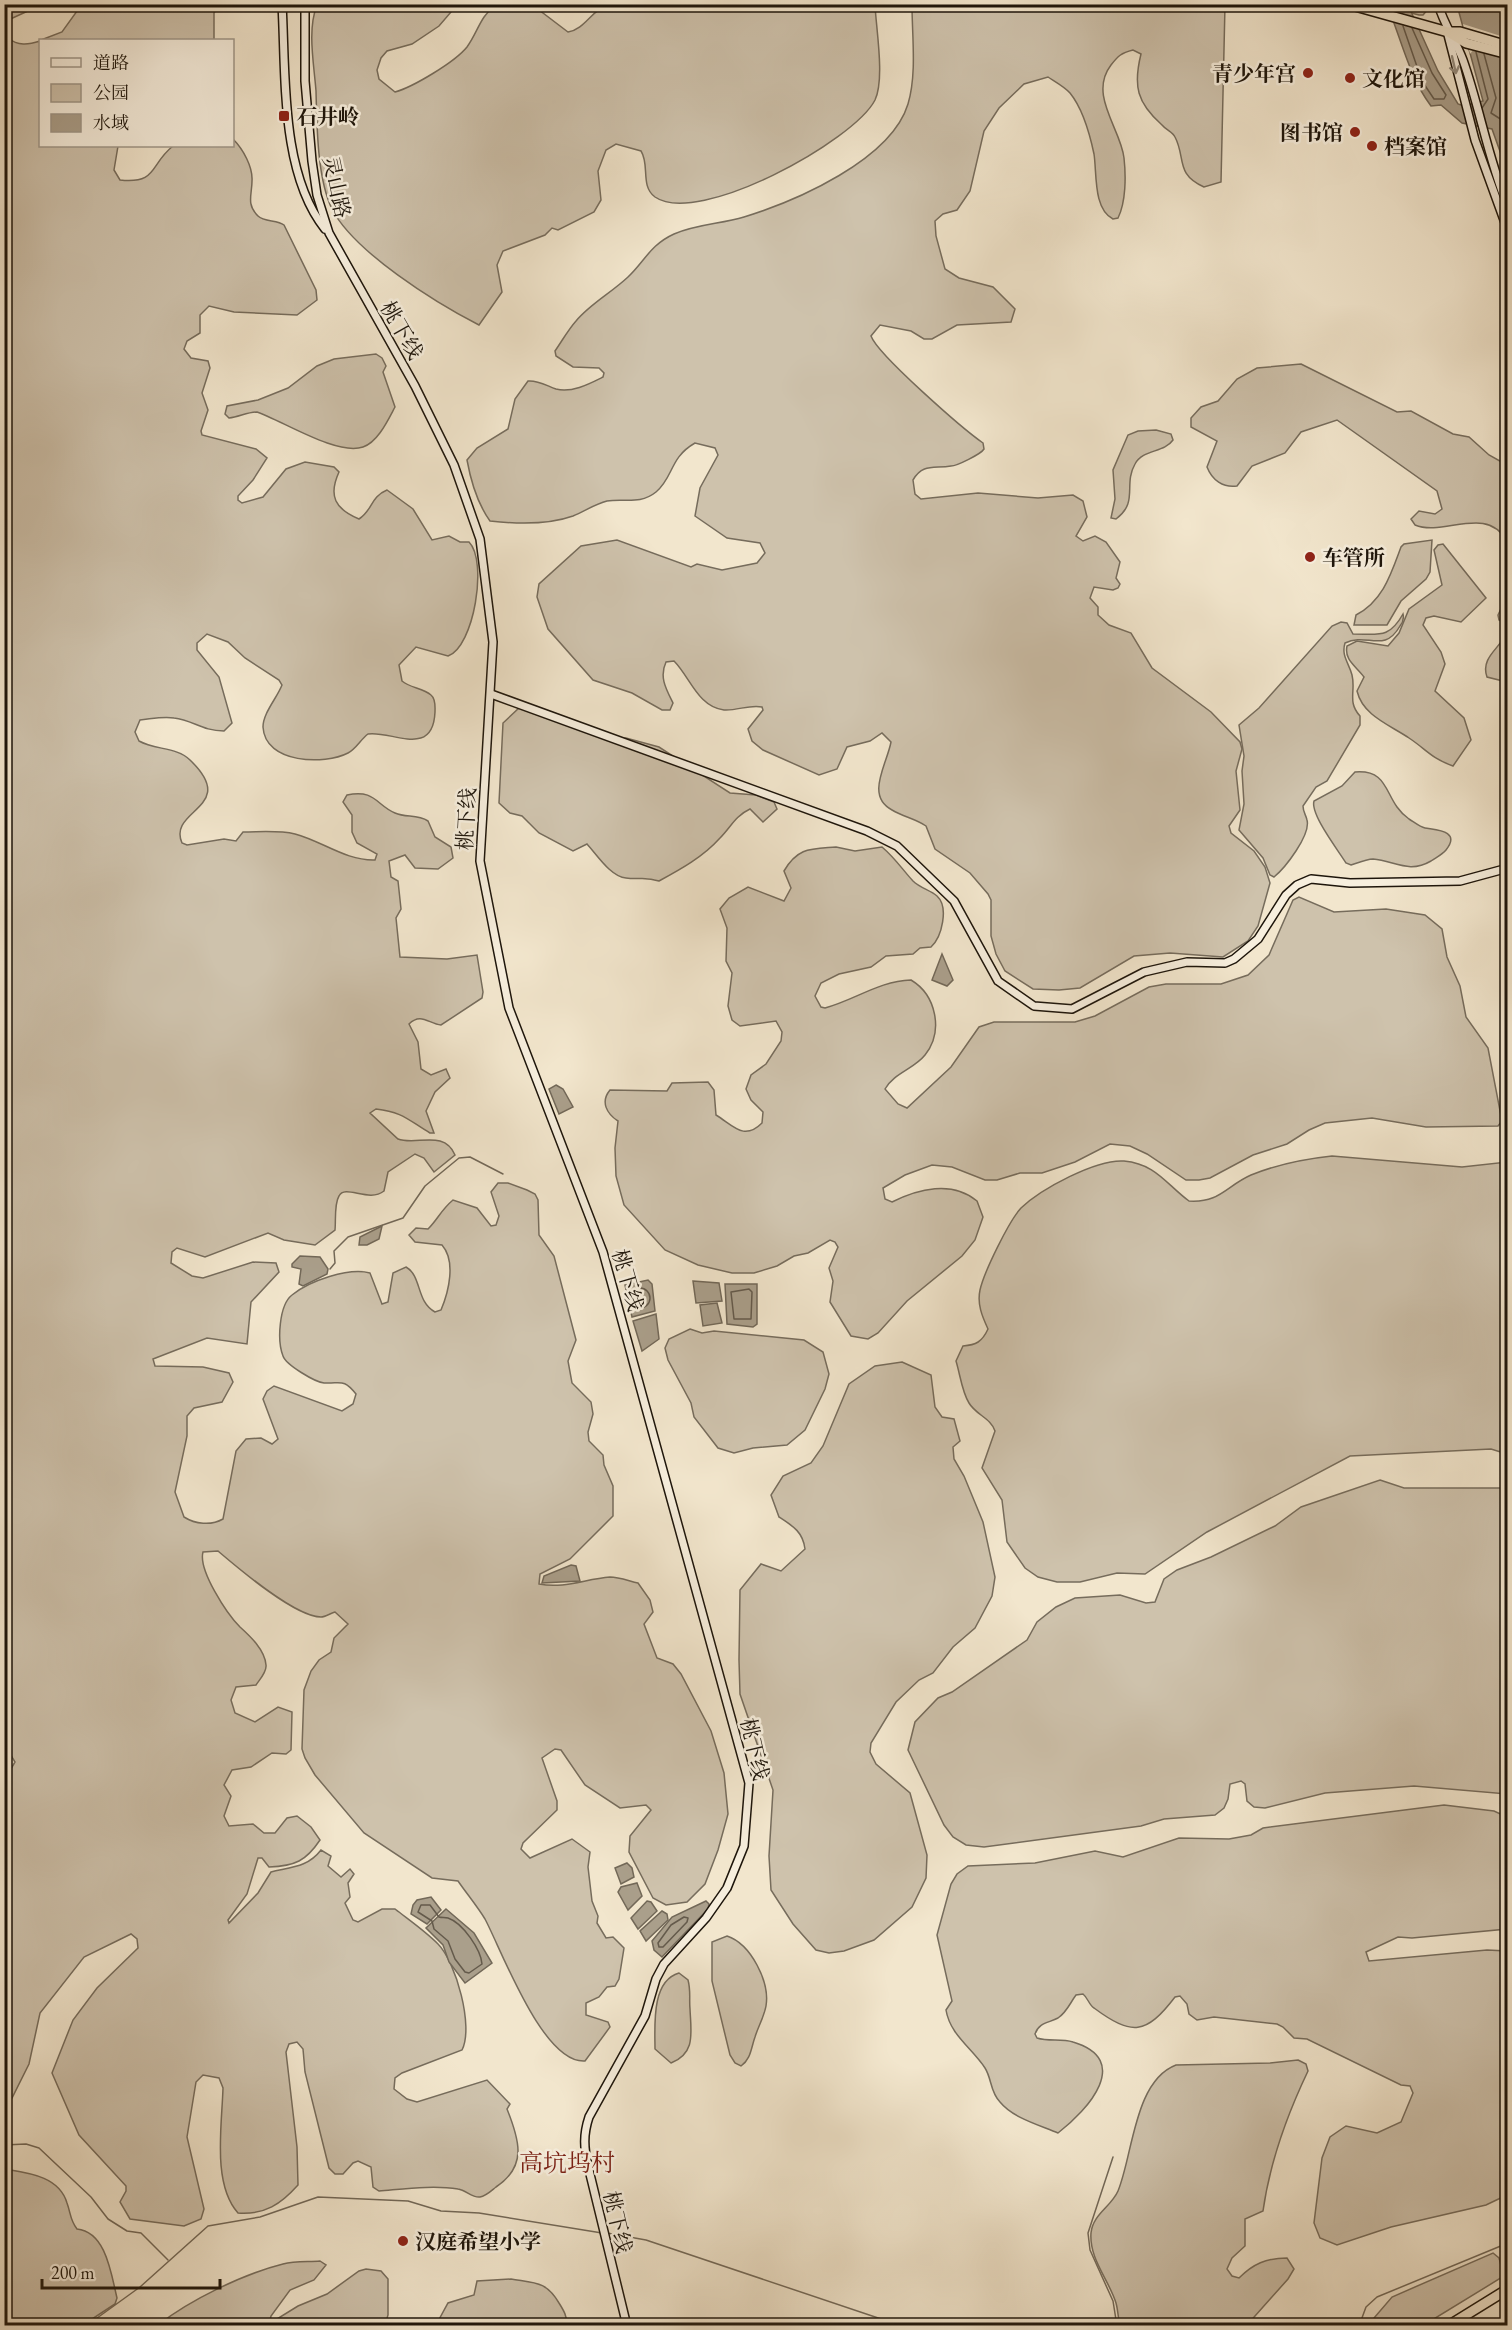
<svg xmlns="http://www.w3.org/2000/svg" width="1512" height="2330" font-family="'EB Garamond','Noto Serif SC',serif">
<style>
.green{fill:#cec2ac;stroke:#766c5c;stroke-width:1.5}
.water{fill:#aa9f8b;stroke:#726858;stroke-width:1.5}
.pier{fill:#f2e6cd}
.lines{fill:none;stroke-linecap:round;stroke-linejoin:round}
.shore{stroke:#645a4b;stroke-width:1.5}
.stream{stroke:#726858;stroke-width:1.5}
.secondary-casing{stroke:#1d150b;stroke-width:10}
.highway-casing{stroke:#1d150b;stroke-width:12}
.secondary{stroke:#f7efde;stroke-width:7}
.highway{stroke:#f2e6cd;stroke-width:9}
.oneway{stroke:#958d7f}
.poi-dot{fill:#8f2418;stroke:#f7efde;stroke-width:2}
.labels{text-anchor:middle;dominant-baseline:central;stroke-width:5;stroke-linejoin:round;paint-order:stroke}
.poi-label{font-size:21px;font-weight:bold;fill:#1d150b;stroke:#f7efde;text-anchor:start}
.street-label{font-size:21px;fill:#1d150b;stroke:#f7efde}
.quarter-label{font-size:24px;fill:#7a1f14;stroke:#f7efde}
</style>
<rect width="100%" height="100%" fill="#f2e6cd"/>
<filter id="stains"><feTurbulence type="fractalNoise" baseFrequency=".00333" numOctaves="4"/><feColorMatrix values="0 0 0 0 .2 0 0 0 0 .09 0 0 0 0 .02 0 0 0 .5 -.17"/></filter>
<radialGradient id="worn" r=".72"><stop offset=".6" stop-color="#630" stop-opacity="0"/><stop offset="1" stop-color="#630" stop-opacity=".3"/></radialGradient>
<!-- green -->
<g class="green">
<path d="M 4,5 L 41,5 L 6,21 L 8,38 C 18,46 28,45 40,41 L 40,146 L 118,146 L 114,170 L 120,180 C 158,184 149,165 173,146 L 232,146 L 233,139 C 243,149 253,167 252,181 C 252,195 246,204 258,216 C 264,222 277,220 284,225 L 316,290 L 317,300 L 297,315 L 234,312 L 209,306 L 200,315 L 200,333 L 187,341 L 184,349 L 191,358 L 208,361 L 210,368 L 202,393 L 208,410 L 201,431 L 202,435 L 256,449 L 267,458 L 253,480 L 238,496 L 238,500 L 242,503 L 263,497 L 286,469 L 305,462 L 334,467 L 339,472 C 328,496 335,509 359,519 C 373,510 370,497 387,490 L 413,509 L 432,540 L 449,536 L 460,542 L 469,542 C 488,561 474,647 448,656 L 416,647 L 399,665 L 402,681 C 410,688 423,688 431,695 C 436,699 435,707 435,712 C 433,759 391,730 368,734 C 361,739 356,749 348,753 C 325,765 265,764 263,727 C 263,713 277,698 282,685 L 279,680 L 245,658 L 228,642 L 207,634 L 197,643 L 197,650 L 219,677 L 232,723 L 224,731 C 202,731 193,720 174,718 C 163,716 151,719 140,720 L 135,732 L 139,741 C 155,750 177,747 190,760 C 240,808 167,809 182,843 L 187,845 L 224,839 L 236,841 L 243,832 C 260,832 278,830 295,834 C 322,841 346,861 375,860 L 377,854 L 357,843 L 352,832 L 352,815 L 343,802 L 347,795 C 375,789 376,805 395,813 C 406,818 417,814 428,821 L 435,837 L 451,847 L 453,858 L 438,869 L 415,868 L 405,855 L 389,861 L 391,877 L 398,881 L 401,909 L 396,918 L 400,957 L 447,959 L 477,955 L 483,992 L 482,998 L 441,1025 C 429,1024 421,1012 409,1024 L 418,1042 L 421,1069 L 431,1075 L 446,1069 L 450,1078 L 435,1092 L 426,1111 L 434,1133 L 430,1133 C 408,1120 403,1112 376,1109 L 370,1113 L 398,1139 C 416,1146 444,1129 455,1155 L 434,1172 L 424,1158 L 415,1154 L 388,1172 L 384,1191 C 369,1203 345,1184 339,1196 C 334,1204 336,1221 335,1230 L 315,1245 L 284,1240 L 268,1233 L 205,1257 L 177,1248 L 172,1252 L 171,1263 L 192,1276 L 203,1278 L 253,1262 L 276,1263 L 279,1272 L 251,1302 L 247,1344 L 207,1338 L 153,1359 L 155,1366 L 203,1367 L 229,1373 L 233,1382 L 222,1402 L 194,1408 L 187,1416 L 187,1436 L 175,1492 L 184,1517 C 195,1524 211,1526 223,1519 L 236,1451 L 246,1439 L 261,1438 L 272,1444 L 278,1439 L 263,1399 L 267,1391 L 274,1386 L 342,1411 L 353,1404 L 356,1394 C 343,1378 341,1384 324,1383 C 315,1382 286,1365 283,1356 C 277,1341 279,1305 292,1295 C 309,1281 349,1267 370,1273 L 382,1304 L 388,1302 L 393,1273 L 406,1267 C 422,1276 416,1302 435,1312 L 441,1310 C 449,1291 456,1261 442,1245 L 415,1242 L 409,1235 L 416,1228 L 428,1229 C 438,1219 441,1210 453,1200 L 477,1208 L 491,1226 L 496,1225 L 499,1216 L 491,1192 L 498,1183 L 508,1183 L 527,1190 L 535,1194 L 538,1200 L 539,1235 L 554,1256 L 576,1340 L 568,1361 L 572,1383 L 591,1402 L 593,1414 L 588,1432 L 589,1441 L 603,1455 L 604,1465 L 613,1486 L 613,1516 L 570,1559 L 540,1574 L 539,1584 C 564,1589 585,1579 610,1577 C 619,1577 629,1581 638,1583 L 650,1600 L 653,1612 L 644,1624 L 657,1658 L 673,1664 L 681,1674 L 711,1731 L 724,1773 L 728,1814 L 718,1850 L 705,1884 L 687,1902 L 666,1905 L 653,1898 L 629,1852 L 630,1836 L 651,1810 L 646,1805 L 620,1808 L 585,1785 L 561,1750 L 555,1749 L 542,1758 L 557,1801 L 557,1810 L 523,1843 L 521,1849 L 530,1858 L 572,1839 L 590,1852 L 588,1867 L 592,1901 L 598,1916 L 597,1923 L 606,1938 L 613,1937 L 624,1948 L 619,1979 L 615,1986 L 607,1987 L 599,1997 L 586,2003 L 586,2015 L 608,2022 L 610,2027 L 585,2061 C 543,2064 502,1951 485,1919 C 477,1906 467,1894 458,1881 L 432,1878 L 364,1833 L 315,1775 L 305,1758 L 302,1749 L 304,1690 L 311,1671 L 319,1660 L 331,1652 L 334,1638 L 348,1624 L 335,1612 C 331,1613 325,1617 321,1617 C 295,1617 238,1568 218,1551 L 203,1552 C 198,1570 227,1614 240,1627 C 250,1636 265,1650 266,1665 C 267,1672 260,1679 256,1685 L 236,1687 L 231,1700 L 235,1713 L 255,1722 L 278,1707 L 292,1712 L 291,1750 L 286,1754 L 272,1753 L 251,1767 L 232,1770 L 224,1785 L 231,1796 L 224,1816 L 229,1826 L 253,1824 L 264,1833 L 275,1833 L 287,1818 L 297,1816 L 311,1827 L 320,1840 C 306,1861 295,1866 269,1867 L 262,1858 L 258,1858 L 247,1894 L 228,1920 L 229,1923 L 258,1893 L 271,1872 C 292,1867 308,1867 321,1850 L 331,1856 L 328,1866 L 341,1877 L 350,1869 L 354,1874 L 348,1883 L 350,1897 L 345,1903 L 353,1920 L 358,1922 L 382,1909 L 395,1909 C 409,1920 425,1931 438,1944 C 456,1962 474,2027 462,2050 L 402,2073 L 395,2078 L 394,2089 L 407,2099 L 417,2102 L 487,2080 L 510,2104 L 507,2109 C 519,2139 528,2166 496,2187 C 491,2191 486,2196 480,2197 C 472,2198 466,2190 458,2189 C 433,2185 404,2189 379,2191 L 373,2187 L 371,2167 L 358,2161 L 353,2163 L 343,2174 L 335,2174 L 329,2168 L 305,2072 L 303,2049 L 297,2042 L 289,2044 L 286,2052 L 297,2147 L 298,2185 C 281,2204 265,2215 238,2213 C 212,2184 222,2125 223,2088 L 219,2078 L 203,2075 L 196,2082 L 187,2137 L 204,2209 L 201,2219 L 184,2226 L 130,2219 L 120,2202 L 126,2191 L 126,2186 L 79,2135 L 52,2073 L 73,2020 L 97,1988 L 138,1948 L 137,1939 L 131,1934 L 84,1957 L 40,2013 L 29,2064 L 12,2098 L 5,2100 L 4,1781 L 15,1762 L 9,1752 L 4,1752 Z"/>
<polygon points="88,5 219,5 214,13 214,40 41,40 62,32 77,11"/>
<path d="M 317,5 L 457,5 L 439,26 L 412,44 L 387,51 L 381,58 L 377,70 L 379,79 L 395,92 C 413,87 455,62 467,47 C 478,32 480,16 496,5 L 535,7 L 568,32 C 585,29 591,11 607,5 L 875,5 C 876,28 885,79 875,100 C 854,141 698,227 655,197 C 640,186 650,165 641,151 L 616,144 L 606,150 L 598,171 L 601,200 L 594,212 L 558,230 L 552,228 L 545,235 L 503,251 L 497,265 L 502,292 L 479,325 C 436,303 354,252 332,209 C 317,178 317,126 316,91 C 314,64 307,30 317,5 Z"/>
<path d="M 912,5 L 1225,5 L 1221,182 L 1204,187 C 1175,174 1186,158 1175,137 C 1173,132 1166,130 1162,125 C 1137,103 1133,86 1141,54 L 1133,50 C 1121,53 1118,56 1111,65 C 1088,95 1121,129 1124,158 C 1126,176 1126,202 1118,218 L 1113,219 C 1093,209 1097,173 1094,154 C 1090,135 1083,109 1070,93 C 1065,87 1054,81 1048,77 L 1024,84 L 999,108 L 984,131 L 970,191 L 957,210 L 943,214 L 935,221 L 936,236 L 945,269 L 959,278 L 993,287 L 1015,309 L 1011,322 L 957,325 L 932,339 L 924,339 L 911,331 L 880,325 L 871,336 C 878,355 963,429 983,443 L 984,449 C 981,454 957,466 951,466 C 934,469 923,463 913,480 L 915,494 L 921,499 L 978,493 L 1038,498 L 1073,495 L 1083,501 L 1087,517 L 1076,536 L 1083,541 L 1095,536 L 1106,542 L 1120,562 L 1116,578 L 1120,584 L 1118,588 L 1113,590 L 1094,587 L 1090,598 L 1098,607 L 1098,615 L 1109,625 L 1131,633 L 1152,668 L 1211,712 L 1240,742 L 1242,749 L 1236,771 L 1240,810 L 1229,826 L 1231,833 L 1254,851 L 1265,867 L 1270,883 L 1258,926 L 1248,941 L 1223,957 L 1170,953 L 1134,956 L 1080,988 L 1059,990 L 1033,989 L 1005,971 L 996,954 L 991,936 L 991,900 L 988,894 L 970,873 L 935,849 L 926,826 C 916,819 904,817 892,810 C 865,796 887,764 891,742 L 882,733 L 870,741 L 847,747 L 837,769 L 819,775 L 763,750 L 752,741 L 748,729 L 763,710 L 762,707 C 750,704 737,711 724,710 C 698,707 690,677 674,661 L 666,662 C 659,677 666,689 673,703 L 670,710 L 662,710 L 632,693 L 593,680 L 548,629 L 537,597 L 539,584 L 581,546 L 617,540 L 691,567 L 697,564 L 722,570 L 757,563 L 765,553 L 760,543 L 727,538 L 695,516 L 700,488 L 718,455 L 715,448 L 695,443 C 669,458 674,477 656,492 C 640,505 624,498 607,501 C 595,504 585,511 573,516 C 548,525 517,524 490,521 C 477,503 471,482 467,460 L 477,448 L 508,429 L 515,399 L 528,381 C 538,380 547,386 556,389 C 572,393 589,384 603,377 L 604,373 L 599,368 L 573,367 L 556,356 L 555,351 C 562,341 568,330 576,321 C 590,304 611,293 628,277 C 645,261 650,245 674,234 C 697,224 721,224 744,217 C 796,201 891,160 908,104 C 917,74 912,36 912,5 Z"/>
<polygon points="1380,5 1428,5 1429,8 1423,15 1419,15"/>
<path d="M 376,354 L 382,358 L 386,366 L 383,372 L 395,407 C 388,420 378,442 363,447 C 337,456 283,421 257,412 C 247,412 239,417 229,418 L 225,414 L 227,406 L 258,400 L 288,388 L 317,366 L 334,359 Z"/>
<path d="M 1301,364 L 1397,412 L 1411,411 L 1453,434 L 1469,437 L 1489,455 L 1507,465 L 1507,541 C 1486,504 1444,537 1415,525 L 1411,519 L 1419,511 L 1435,514 L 1442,509 L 1437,491 L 1337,420 L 1301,432 L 1285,453 L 1252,466 L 1237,486 C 1223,488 1212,480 1207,467 L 1217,441 L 1191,427 L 1191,418 L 1201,407 L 1218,401 L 1237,379 L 1257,368 Z"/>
<path d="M 1156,430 L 1171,434 L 1173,440 C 1164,453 1143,449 1135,464 C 1123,485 1139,502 1116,519 L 1111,518 L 1115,499 L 1113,470 L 1128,435 L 1138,431 Z"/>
<path d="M 1432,540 L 1430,572 L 1426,579 L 1401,601 L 1387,625 L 1354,625 L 1356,615 C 1383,601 1391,574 1401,547 L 1404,544 Z"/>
<path d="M 1443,544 L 1486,598 L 1461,622 L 1434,616 L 1426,618 L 1423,625 L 1441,652 L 1445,664 L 1435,691 L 1464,718 L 1471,740 L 1453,766 C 1431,758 1427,750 1409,738 C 1390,725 1363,716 1357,691 L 1364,677 C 1356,666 1344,660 1347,646 L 1357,641 L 1388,646 L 1399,633 L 1409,609 L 1442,585 L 1434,550 L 1438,545 Z"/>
<polygon points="1507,596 1507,624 1499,620 1498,615"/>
<path d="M 1403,614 C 1404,618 1404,621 1400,626 C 1384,654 1367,632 1345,643 C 1341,656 1349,663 1352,675 C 1356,691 1347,702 1360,716 L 1360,725 L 1327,781 L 1316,787 L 1303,806 C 1303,812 1306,815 1307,820 C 1311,835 1285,868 1274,877 L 1270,875 L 1263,858 L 1239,830 L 1244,804 L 1242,771 L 1244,756 L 1239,725 L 1259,708 L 1332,626 L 1341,622 L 1347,623 L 1353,634 C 1379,634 1389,639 1403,614 Z"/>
<path d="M 1507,632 L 1507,682 L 1487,677 C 1480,657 1501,648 1507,632 Z"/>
<path d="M 533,707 L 581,723 L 607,740 L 626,738 L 659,747 L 730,793 L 756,795 L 774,802 L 777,809 L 763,822 L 750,809 C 735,816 731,827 720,838 C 703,857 681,869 659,881 C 644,876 640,880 626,878 C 611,877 597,855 587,844 L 573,851 L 539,833 L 522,816 L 510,813 L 499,803 L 503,723 L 519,708 Z"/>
<path d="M 1355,772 C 1392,769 1383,801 1409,819 C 1414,822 1420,827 1425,828 C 1434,830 1462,830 1446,850 C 1442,855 1435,858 1431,861 C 1409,874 1395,861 1373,859 C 1367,859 1357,863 1351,865 L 1346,863 C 1338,850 1310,814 1314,801 L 1342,786 Z"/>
<path d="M 836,847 L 855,851 L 882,847 C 895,858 902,869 913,881 C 920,888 930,890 937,896 C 949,907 942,937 931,947 L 920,948 L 913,954 L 886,956 L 871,967 L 839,974 L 821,983 L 815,996 L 821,1007 L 825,1008 C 855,1000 879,981 911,980 C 936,995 944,1031 925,1055 C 914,1069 894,1073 885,1089 L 898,1104 L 907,1108 L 951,1067 L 979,1027 L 994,1022 L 1075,1022 L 1095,1016 L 1149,987 L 1166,984 L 1221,984 L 1248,975 L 1269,955 L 1293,900 L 1299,897 L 1334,912 L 1386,909 L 1425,915 L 1442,929 L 1447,957 L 1460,986 L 1466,1017 L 1488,1048 L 1502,1121 L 1498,1126 L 1426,1127 L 1372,1118 L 1325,1123 L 1309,1130 L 1287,1144 L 1253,1155 L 1210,1178 L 1199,1180 L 1186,1180 L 1147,1154 L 1130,1146 L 1110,1144 L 1075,1162 L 1042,1173 L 1020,1173 L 997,1180 L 985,1180 L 952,1167 L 932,1165 L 905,1175 L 883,1188 L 885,1199 L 892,1202 C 918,1189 952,1180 977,1201 L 983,1217 L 975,1240 L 962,1256 L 907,1301 L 878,1333 L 868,1339 L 851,1336 L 830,1302 L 833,1281 L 829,1268 L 838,1247 L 835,1242 L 830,1240 L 808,1253 L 794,1256 L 777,1266 L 754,1273 L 732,1273 L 698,1265 L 665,1250 L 624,1205 L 616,1176 L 615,1148 L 618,1121 C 607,1114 600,1102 610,1090 L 667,1091 L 672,1083 L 708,1082 L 714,1090 L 716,1115 C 734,1126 744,1141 762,1123 L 763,1112 L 751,1100 L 746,1089 L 751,1075 L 766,1064 L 781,1041 L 782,1032 L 776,1021 L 740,1026 L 732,1020 L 728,1006 L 732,973 L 726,961 L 727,928 L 720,909 L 729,898 L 748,887 L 784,901 L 791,888 L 784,871 C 798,847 811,849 836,847 Z"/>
<path d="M 1332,1156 L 1462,1167 L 1507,1162 L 1507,1454 L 1491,1449 L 1350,1456 L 1207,1532 L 1145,1574 L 1117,1573 L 1080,1582 L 1057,1582 L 1038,1577 L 1025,1568 L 1007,1542 L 1002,1500 L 982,1468 L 995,1431 C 991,1418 976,1415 969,1403 C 962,1392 960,1374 956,1361 L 963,1346 C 976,1345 982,1342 988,1329 C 982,1316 977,1304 980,1290 C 984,1272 1009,1221 1021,1208 C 1041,1189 1096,1159 1124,1161 C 1156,1164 1166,1184 1189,1201 C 1220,1203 1226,1186 1251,1175 C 1278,1164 1304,1159 1332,1156 Z"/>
<polygon points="690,1329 702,1333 714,1331 804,1340 823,1352 829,1374 825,1389 805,1430 787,1445 753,1448 734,1453 718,1448 694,1417 691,1403 668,1360 665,1348 669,1339"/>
<path d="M 902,1362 L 931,1375 L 935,1407 L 942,1417 L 954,1419 L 960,1441 L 953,1447 L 954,1459 L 964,1476 L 983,1522 L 995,1577 L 992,1596 L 975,1628 L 953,1647 L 933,1673 L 919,1680 L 896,1702 L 871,1743 L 870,1752 L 876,1764 L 910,1793 L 927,1855 L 926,1878 L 912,1907 L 874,1940 L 844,1951 L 829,1953 L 816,1950 L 793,1924 L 771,1890 L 769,1856 L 773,1790 L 740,1694 L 739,1660 L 740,1590 L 761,1564 L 781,1571 L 805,1549 C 803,1532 793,1526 779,1517 L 771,1495 L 783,1476 L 811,1463 L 823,1446 L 849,1384 L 875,1366 Z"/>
<polygon points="1380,1480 1404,1488 1507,1488 1507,1794 1414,1786 1325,1793 1265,1808 1254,1807 1247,1801 1245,1784 1241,1781 1230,1784 1228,1799 1224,1808 1215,1815 1164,1819 1141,1826 984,1847 966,1845 953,1837 944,1825 908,1750 915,1722 938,1698 952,1692 1027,1640 1037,1622 1056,1607 1075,1598 1120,1595 1146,1603 1155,1602 1164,1579 1177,1570 1211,1557 1275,1526 1301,1507"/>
<path d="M 1444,1805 L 1494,1811 L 1507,1817 L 1507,1929 L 1412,1938 L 1398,1937 L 1366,1952 L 1369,1961 L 1487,1950 L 1507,1951 L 1508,2142 L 1503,2149 L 1507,2152 L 1507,2195 L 1486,2205 L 1391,2227 L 1337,2245 L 1320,2238 L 1314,2223 L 1322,2158 L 1330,2137 L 1346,2126 L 1377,2133 L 1401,2122 L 1413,2093 L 1410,2086 L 1401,2085 L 1307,2039 L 1294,2038 L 1283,2027 L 1277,2024 L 1214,2017 L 1197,2020 L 1189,2014 L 1187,2004 L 1180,1996 L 1175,1997 C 1146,2035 1132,2036 1094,2008 C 1089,2005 1088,1998 1083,1994 L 1076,1995 C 1070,2003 1067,2012 1058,2018 C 1049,2023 1039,2022 1035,2034 L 1037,2038 C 1049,2042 1061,2038 1073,2042 C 1133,2060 1088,2110 1058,2133 C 1039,2125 1013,2118 1000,2102 C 990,2092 992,2079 985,2068 C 973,2049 950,2035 946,2010 L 952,2001 L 937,1935 L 951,1884 L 957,1874 L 968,1866 L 1035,1863 L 1095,1851 L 1123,1857 L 1179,1838 L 1229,1839 L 1251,1835 L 1263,1828 Z"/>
<path d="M 727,1936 C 751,1944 770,1982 766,2006 C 764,2017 758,2027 755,2037 C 751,2048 751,2059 741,2066 L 735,2063 L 730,2055 L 712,1981 L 712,1942 Z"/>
<path d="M 679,1973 L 688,1980 C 691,1991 689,1999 690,2009 C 691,2033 696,2053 671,2063 L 655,2049 C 655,2026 651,1981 679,1973 Z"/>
<path d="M 1298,2060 L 1306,2064 L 1308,2071 C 1287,2115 1270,2161 1263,2211 L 1245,2219 L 1245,2246 L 1232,2258 L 1227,2269 L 1232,2276 L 1239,2278 C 1253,2264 1266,2258 1287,2258 L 1294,2269 L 1288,2279 L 1247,2325 L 1120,2325 C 1118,2318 1118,2310 1116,2303 C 1109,2280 1089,2259 1091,2233 C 1093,2214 1111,2207 1118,2191 C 1133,2155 1134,2081 1176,2065 L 1270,2063 Z"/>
<path d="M 4,2169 C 28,2173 59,2176 67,2203 C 71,2214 70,2220 77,2229 C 106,2232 111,2273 117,2298 L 115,2304 L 83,2325 L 5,2325 Z"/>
<polygon points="1493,2253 1499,2258 1504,2276 1424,2325 1368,2325 1392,2297"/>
<path d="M 320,2261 L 326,2265 L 314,2280 L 290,2290 L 271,2316 L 269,2324 L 298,2306 L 327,2294 L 359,2271 L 366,2269 L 381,2271 L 388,2279 L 388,2315 L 385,2325 L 158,2325 C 190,2300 243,2274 283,2264 C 295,2261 308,2262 320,2261 Z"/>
<path d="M 511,2279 C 535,2283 546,2281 559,2303 C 564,2311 567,2316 567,2325 L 436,2325 L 448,2303 L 474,2295 L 477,2281 Z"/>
</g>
<!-- water -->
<g class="water">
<path d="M 1387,5 L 1408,5 L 1438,71 L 1458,104 L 1464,106 L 1483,101 L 1457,5 L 1507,5 L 1507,171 L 1492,129 L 1462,123 L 1441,105 L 1431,106 C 1409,77 1401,38 1387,5 Z"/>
<polygon points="942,954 953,980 947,986 932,980"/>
<polygon points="556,1085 563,1089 573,1107 559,1114 549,1089"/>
<polygon points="382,1226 379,1239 367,1245 359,1245 360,1237"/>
<polygon points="300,1256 320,1257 328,1269 327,1274 303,1286 299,1284 301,1269 292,1267 292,1264"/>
<polygon points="648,1280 652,1284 655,1311 632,1317 625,1285"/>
<polygon points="693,1281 719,1283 722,1301 696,1303"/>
<polygon points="725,1284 757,1284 757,1324 753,1327 727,1324"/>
<polygon points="717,1303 722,1323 703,1326 700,1305"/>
<polygon points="656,1314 659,1339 642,1351 633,1321"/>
<polygon points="571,1565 576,1566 580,1581 542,1583 544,1576"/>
<polygon points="627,1863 632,1868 634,1877 621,1884 615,1868"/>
<polygon points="637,1883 642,1896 628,1910 618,1892 621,1887"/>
<polygon points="431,1897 441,1910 427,1924 411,1914 413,1905 417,1900"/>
<polygon points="647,1901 651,1902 657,1911 638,1929 631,1918"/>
<polygon points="706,1901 709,1904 708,1909 662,1957 654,1950 652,1941 672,1917"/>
<polygon points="446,1909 474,1933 492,1963 465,1983 449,1962 443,1945 426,1928"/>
<polygon points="662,1911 667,1914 668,1920 646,1941 640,1931"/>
</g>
<!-- pier -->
<polygon class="pier" points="1463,24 1507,38 1507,57 1474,49 1470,54"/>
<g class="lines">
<!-- shore -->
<g class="shore">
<polyline points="1403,26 1422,81 1434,99 1444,99 1446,95 1432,73 1412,28"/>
<polyline points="1476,52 1488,99 1482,108"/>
<polyline points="1484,54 1496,98 1491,113 1502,120 1508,132"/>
<circle cx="640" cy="1298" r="10"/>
<polygon points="749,1289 752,1292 751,1319 734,1319 731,1292"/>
<path d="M 421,1905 L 430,1905 L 439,1917 C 442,1918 445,1917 448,1918 C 463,1923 481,1950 482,1964 L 469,1973 L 465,1972 L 455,1959 L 448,1941 L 434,1929 L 432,1921 L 418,1912 Z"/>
<polygon points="684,1917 688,1918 687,1922 663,1947 659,1947 658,1943 671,1925"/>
</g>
<!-- stream -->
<g class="stream">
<polyline points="330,1269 335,1263 334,1251 348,1237 403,1218 425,1186 459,1158 470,1157 503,1174"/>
<polyline points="4,2145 26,2144 39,2148 91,2197 108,2219 127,2231 141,2233 168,2260"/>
<polyline points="1113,2157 1088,2233 1090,2250 1113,2301 1117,2326"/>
<polyline points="607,2233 646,2240 902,2326"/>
<polyline points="86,2326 140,2287 208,2226 260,2217 318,2197 408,2201 441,2211 479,2213 602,2233"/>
<polyline points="1359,2326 1366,2307 1377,2297 1508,2243"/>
</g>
<defs>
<g id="secondary">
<path d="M 282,4 C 286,73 280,173 325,229"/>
<path d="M 305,4 L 305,81 L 312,161 L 317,195 L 329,233 L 415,386 L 454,465 L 480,539 L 493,642 L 480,861 L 509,1008 L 603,1252 L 749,1783 L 744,1846 L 727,1888 L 706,1918 L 664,1964 L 656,1979 L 645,2016 L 589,2117 C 583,2135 584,2148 588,2166 L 627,2326"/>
<path d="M 1438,4 C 1444,25 1456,41 1463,60 C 1480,108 1488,159 1508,207"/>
<polyline points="1448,35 1475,140 1508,231"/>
<polyline points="491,694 867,831 897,846 954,901 998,981 1034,1006 1072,1009 1144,972 1187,962 1225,963 1234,959 1258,939 1286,895 1297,885 1311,879 1350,883 1460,881 1508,868"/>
</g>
<g id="highway">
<polyline points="1348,4 1448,32 1466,43 1508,54"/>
<polyline points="1449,32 1460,32 1508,46"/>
<polyline points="1448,2326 1508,2289"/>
</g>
</defs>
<!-- secondary casing -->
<use href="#secondary" class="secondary-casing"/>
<!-- highway casing -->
<use href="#highway" class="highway-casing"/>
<!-- secondary -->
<use href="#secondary" class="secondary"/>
<!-- highway -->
<use href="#highway" class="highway"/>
</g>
<!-- one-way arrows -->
<defs><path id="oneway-shaft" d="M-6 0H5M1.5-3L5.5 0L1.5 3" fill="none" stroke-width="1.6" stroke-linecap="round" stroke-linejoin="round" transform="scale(1.5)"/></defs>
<use class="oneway" href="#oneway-shaft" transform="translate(1454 65) rotate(77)"/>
<!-- markers -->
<g class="poi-dot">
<circle cx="1308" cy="73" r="6"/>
<circle cx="1350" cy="78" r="6"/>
<rect x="278" y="110" width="12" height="12" rx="3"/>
<circle cx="1355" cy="132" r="6"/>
<circle cx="1372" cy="146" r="6"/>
<circle cx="1310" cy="557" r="6"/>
<circle cx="403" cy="2241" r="6"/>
</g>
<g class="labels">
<!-- poi labels -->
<g class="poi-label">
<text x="1296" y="73" text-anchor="end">青少年宫</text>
<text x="1362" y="78">文化馆</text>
<text x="296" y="116">石井岭</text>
<text x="1343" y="132" text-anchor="end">图书馆</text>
<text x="1384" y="146">档案馆</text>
<text x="1322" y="557">车管所</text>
<text x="415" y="2241">汉庭希望小学</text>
</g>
<!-- street labels -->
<g class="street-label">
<text transform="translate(337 187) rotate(78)">灵山路</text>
<text transform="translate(402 330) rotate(60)">桃下线</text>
<text transform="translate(466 819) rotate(-87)">桃下线</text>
<text transform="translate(628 1280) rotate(74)">桃下线</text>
<text transform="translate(755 1749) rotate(77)">桃下线</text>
<text transform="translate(618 2222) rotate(77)">桃下线</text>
</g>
<!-- quarter labels -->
<g class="quarter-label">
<text x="567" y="2162">高坑坞村</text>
</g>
</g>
<!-- margin -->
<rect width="1512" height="2330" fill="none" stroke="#f2e6cd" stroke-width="24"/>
<rect x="6" y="6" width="1500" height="2318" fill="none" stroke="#1d150b" stroke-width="3"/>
<rect x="12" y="12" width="1488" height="2306" fill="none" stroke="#1d150b" stroke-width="1.5"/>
<!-- legend -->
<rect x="39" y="39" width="195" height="108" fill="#f7efde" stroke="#a0988a" stroke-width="1.5"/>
<rect x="51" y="58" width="30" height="9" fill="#f7efde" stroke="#a0988a" stroke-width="1.5"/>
<text x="93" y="69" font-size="18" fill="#1d150b">道路</text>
<rect x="51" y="84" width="30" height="18" fill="#cec2ac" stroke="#a0988a" stroke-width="1.5"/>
<text x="93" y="99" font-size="18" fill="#1d150b">公园</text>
<rect x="51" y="114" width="30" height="18" fill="#aa9f8b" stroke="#a0988a" stroke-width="1.5"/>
<text x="93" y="129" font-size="18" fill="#1d150b">水域</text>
<!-- scale -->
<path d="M42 2279v9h178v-9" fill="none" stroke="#1d150b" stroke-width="3"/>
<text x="51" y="2279" font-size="18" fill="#1d150b" stroke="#f7efde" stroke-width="4.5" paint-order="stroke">200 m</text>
<rect width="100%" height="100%" filter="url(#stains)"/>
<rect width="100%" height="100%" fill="url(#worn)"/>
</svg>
